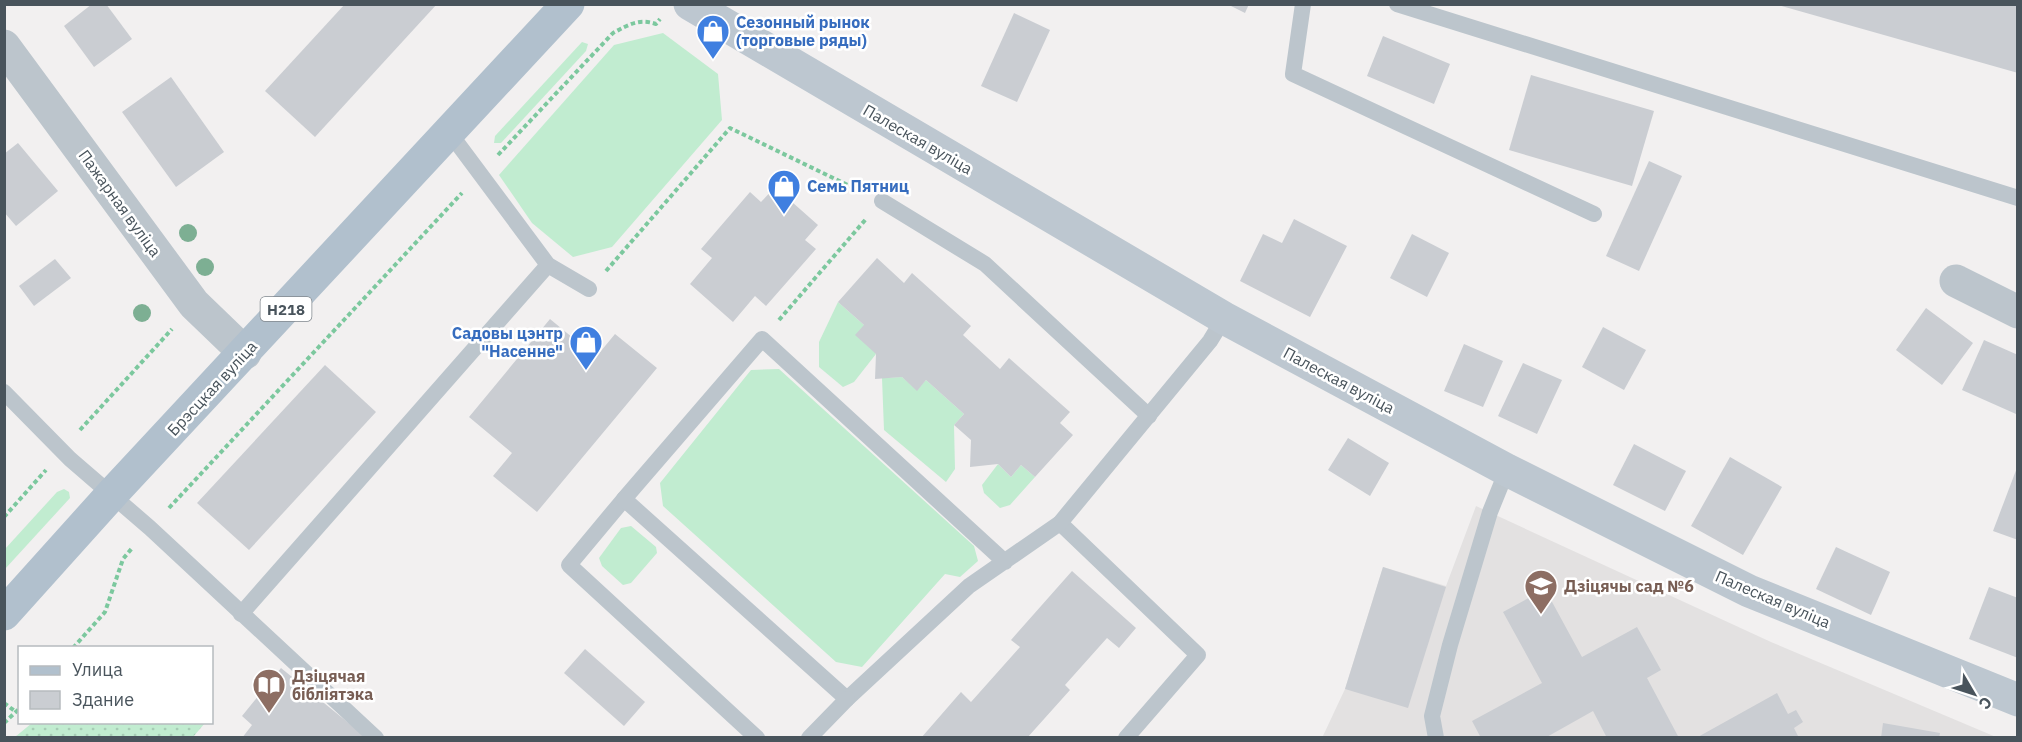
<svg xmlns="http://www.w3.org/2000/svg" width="2022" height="742" font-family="'IBM Plex Sans',sans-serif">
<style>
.education{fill:#e3e1e1}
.grass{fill:#c1ecd0}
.park{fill:url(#park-dots)}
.building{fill:#cacdd2}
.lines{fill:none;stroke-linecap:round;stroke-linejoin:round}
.path{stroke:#7cc89e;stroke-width:4;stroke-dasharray:4.5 3;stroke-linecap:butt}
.lane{stroke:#bcc5cc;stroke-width:16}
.street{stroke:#bcc5cc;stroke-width:33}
.secondary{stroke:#bdc7d0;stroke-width:33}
.primary{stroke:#b1c0cd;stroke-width:33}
.tree{fill:#7daf93}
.labels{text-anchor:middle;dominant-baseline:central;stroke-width:5;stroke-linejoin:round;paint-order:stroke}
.shield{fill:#fff;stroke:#80878d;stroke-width:1.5}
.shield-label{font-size:15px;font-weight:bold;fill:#49545c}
.shop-label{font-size:16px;font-weight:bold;fill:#366cbe;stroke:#fff;text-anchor:start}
.street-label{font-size:16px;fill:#49545c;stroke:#fff}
.education-label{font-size:16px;font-weight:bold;fill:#785e54;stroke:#fff;text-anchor:start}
</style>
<defs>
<pattern id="park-dots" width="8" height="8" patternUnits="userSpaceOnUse" patternTransform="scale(1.5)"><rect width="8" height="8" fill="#c1ecd0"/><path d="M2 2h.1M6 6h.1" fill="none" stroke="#a7ccb5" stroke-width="1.8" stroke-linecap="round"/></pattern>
</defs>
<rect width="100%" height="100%" fill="#f2f0f0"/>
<!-- education -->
<polygon class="education" points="1476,506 1771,642 1996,737 1322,738 1345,689 1383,567 1446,586"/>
<!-- grass -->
<g class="grass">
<polygon points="663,33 718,74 722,120 612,247 573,257 532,223 499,175 614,45"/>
<polygon points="582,42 588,44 586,51 501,143 494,143 495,136"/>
<polygon points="838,302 864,325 876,354 854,382 843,387 819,367 819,342"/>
<polygon points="779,369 974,546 978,561 960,577 945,574 862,667 836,662 663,506 660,483 751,370"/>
<polygon points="902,377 917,390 926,380 964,414 954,425 955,469 946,482 884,430 882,378"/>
<polygon points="998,464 1011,477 1021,465 1035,477 1010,505 1000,508 984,493 982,485"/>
<polygon points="64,489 69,492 70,498 5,569 5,549 57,492"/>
<polygon points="631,526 656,547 657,553 631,583 623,585 602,566 599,558 621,528"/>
</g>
<!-- park -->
<polygon class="park" points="32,723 32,722 205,723 193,737 15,737"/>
<!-- building -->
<g class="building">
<polygon points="92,4 106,4 132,39 94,67 64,26"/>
<polygon points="345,4 437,4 315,137 265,91"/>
<polygon points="1227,4 1249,4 1245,13"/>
<polygon points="1779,4 2018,4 2018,73 1778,5"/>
<polygon points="1014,13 1050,30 1017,102 981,86"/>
<polygon points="1383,36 1450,64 1434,104 1367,76"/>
<polygon points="1531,75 1654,111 1632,186 1509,150"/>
<polygon points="171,77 224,152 176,187 122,112"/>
<polygon points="18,143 58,191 16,226 4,212 4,154"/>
<polygon points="1649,161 1682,176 1639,271 1606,256"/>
<polygon points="775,187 818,225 805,240 816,249 766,306 755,296 733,322 690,284 712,258 701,249 750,192 761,202"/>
<polygon points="1294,219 1347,246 1310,317 1240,281 1263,234 1282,243"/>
<polygon points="1412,234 1449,253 1427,297 1390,278"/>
<polygon points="877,258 904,283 912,273 971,326 963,335 1000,369 1009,358 1070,412 1060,423 1073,435 1035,477 1021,465 1011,477 998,464 970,467 971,440 954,425 964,414 926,380 917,391 902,377 875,379 876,354 855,335 864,325 838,302"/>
<polygon points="55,259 71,278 34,306 19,286"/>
<polygon points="1926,308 1973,343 1942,385 1896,350"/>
<polygon points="550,319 596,357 615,334 657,368 537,512 493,476 512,453 469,417"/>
<polygon points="1603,327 1646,350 1624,390 1582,367"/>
<polygon points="1984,340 2018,355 2016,414 1962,390"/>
<polygon points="1464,344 1503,361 1483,407 1444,391"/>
<polygon points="1523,363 1562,380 1537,434 1498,416"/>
<polygon points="325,365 376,412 249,550 197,503"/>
<polygon points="1348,438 1389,463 1370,496 1328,470"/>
<polygon points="1634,444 1686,471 1665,511 1613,485"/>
<polygon points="1730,457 1782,487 1743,555 1691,526"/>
<polygon points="2018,465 2018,540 1993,531"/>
<polygon points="1836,547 1890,572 1871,615 1816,589"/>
<polygon points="1383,567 1446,587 1408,708 1345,689"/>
<polygon points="1072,571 1136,628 1119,648 1107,638 1065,685 1070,690 1027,738 921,738 961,692 971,702 1020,647 1011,640"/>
<polygon points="1989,587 2018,598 2018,658 1969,639"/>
<polygon points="1545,589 1582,657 1637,627 1661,670 1647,678 1679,738 1607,738 1593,711 1545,738 1481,738 1472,721 1542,683 1503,612"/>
<polygon points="585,649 645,702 624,726 564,673"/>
<polygon points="281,668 367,738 242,738 252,725 242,716"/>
<polygon points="1777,693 1788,714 1796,710 1803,722 1794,728 1799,738 1696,738"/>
<polygon points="1883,723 1940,733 1939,738 1881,738"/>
</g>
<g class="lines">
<!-- path -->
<g class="path">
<path d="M 498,155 L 613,33 C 628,25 639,18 656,24 L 660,19"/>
<polyline points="606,271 730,128 858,190"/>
<polyline points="779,320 866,219"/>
<polyline points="80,430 172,329"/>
<polyline points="169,508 462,193"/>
<polyline points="4,517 46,470"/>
<polyline points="73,648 105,612 123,559 133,547"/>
<polyline points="4,703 16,712"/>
<polyline points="4,723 20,708"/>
</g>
<!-- lane -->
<g class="lane">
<polyline points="1303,4 1293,74 1594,214"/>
<polyline points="1397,4 2018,198"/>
<polyline points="449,132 548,265 589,289"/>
<polyline points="882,201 985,264 1149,416"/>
<polyline points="4,392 70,459 150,528 376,738"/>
<polyline points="624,499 569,565 757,738"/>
<polyline points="1060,523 1198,655 1126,738"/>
<polyline points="1005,562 762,339 624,499 847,699 969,586 1060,523 1210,341 1224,318"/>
<polyline points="241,614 548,265"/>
<polyline points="809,738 847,699"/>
<polyline points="1436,738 1432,716 1450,645 1490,512 1507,470"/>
</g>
<!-- street -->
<g class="street">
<polyline points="4,46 194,304 245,353"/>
<polyline points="1956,281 2018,312"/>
</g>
<!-- secondary -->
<polyline class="secondary" points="690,4 1224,318 1507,470 1749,591 2018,700"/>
<!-- primary -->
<polyline class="primary" points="4,614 111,495 568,4"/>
</g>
<!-- trees -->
<g class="tree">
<circle cx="188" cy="233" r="9"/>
<circle cx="205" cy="267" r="9"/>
<circle cx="142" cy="313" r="9"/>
</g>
<!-- icons -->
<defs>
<symbol id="shop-pin" viewBox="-11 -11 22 30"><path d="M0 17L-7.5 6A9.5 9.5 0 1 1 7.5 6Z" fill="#3f7fe0" stroke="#fff"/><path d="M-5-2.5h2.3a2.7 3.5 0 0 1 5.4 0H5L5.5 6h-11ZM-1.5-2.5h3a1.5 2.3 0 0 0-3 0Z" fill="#fff"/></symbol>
<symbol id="school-pin" viewBox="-11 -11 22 30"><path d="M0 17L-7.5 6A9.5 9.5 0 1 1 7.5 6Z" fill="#8d6e63" stroke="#fff"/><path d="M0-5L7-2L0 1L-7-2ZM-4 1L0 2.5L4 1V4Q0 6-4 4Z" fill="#fff"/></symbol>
<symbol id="library-pin" viewBox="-11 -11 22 30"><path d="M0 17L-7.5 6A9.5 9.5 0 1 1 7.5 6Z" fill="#8d6e63" stroke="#fff"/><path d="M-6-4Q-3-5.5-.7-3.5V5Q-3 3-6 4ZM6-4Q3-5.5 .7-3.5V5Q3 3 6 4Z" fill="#fff"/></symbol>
</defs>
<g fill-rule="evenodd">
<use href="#shop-pin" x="694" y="12" width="38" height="52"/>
<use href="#shop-pin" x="765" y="167" width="38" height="52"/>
<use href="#shop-pin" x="567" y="323" width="38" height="52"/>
<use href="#school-pin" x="1522" y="567" width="38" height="52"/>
<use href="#library-pin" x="250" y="666" width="38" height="52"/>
</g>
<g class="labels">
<!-- shield labels -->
<rect class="shield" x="260.5" y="297" width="51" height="24" rx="4.5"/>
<g class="shield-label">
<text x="286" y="309">Н218</text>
</g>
<!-- shop labels -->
<g class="shop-label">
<text x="736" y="22">Сезонный рынок<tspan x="736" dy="18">(торговые ряды)</tspan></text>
<text x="807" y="186">Семь Пятниц</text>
<text x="563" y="333" text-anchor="end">Садовы цэнтр<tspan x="563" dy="18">"Насенне"</tspan></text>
</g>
<!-- street labels -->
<g class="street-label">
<text transform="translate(918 139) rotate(30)">Палеская вуліца</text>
<text transform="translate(120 203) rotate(54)">Пажарная вуліца</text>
<text transform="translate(1339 380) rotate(28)">Палеская вуліца</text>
<text transform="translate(212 388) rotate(-47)">Брэсцкая вуліца</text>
<text transform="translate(1773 599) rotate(23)">Палеская вуліца</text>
</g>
<!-- education labels -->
<g class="education-label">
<text x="1564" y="586">Дзіцячы сад №6</text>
<text x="292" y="676">Дзіцячая<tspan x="292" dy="18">бібліятэка</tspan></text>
</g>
</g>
<!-- border -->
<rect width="2022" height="742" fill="none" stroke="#49545c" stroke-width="12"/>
<!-- legend -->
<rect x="18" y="646" width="195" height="78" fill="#ffffff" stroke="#b6bbbe" stroke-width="1.5"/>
<rect x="30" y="666" width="30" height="9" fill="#b1c0cd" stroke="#b6bbbe" stroke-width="1.5"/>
<text x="72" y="676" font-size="18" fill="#49545c">Улица</text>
<rect x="30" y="691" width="30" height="18" fill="#cacdd2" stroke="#b6bbbe" stroke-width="1.5"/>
<text x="72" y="706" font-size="18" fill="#49545c">Здание</text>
<!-- north arrow -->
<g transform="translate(1974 694) rotate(129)" stroke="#ffffff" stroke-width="4.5" paint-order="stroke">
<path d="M0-4.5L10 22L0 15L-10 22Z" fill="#49545c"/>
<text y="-9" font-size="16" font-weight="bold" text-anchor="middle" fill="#49545c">С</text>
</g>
</svg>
